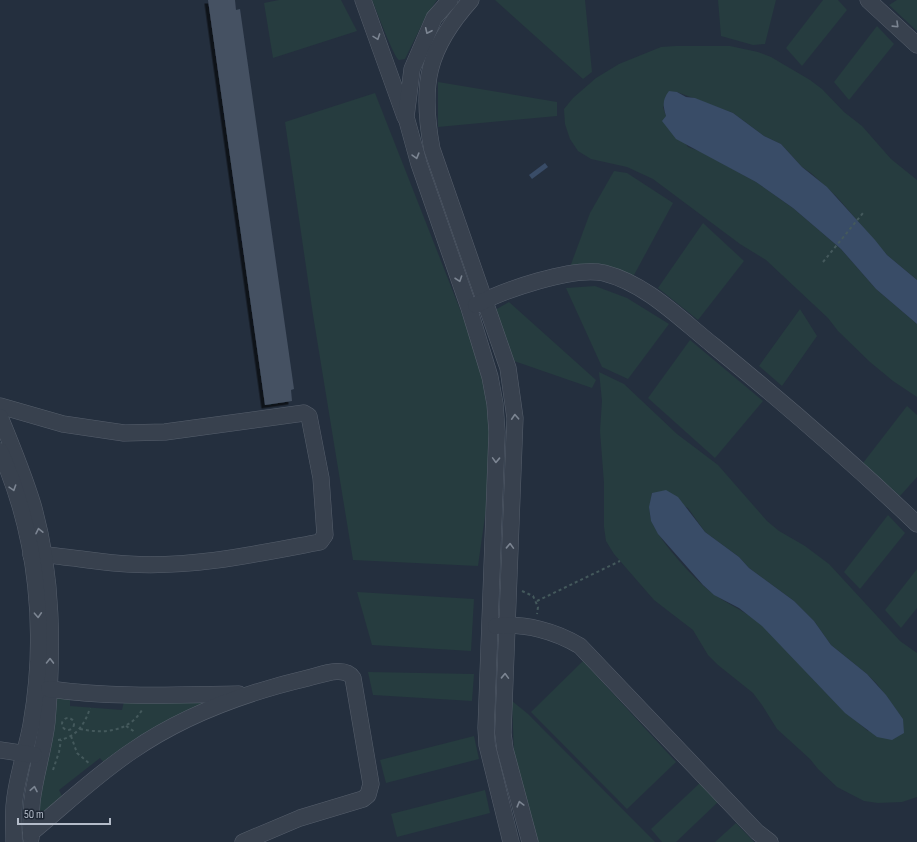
<svg xmlns="http://www.w3.org/2000/svg" width="917" height="842" font-family="'Sofia Sans Condensed',sans-serif">
<style>
.green{fill:#263c3f;fill-rule:evenodd}
.water{fill:#394c67}
.building{fill:#455162;filter:url(#shadow)}
.lines{fill:none;stroke-linecap:round;stroke-linejoin:round}
.minor-casing{stroke:#565f6c;stroke-width:17}
.path{stroke:#44595c;stroke-width:2;stroke-dasharray:3 3;stroke-linecap:butt}
.minor{stroke:#38414e;stroke-width:16}
.oneway{stroke:#7c8592}
</style>
<defs>
<filter id="shadow"><feDropShadow dx="-3.5" dy="3.5" stdDeviation="0" flood-color="#0009"/></filter>
</defs>
<rect width="100%" height="100%" fill="#242f3e"/>
<!-- green -->
<g class="green">
<polygon points="279,0 341,0 357,31 273,58 264,3"/>
<path d="M 372,0 L 437,0 L 426,16 L 405,59 L 399,60 C 394,58 376,9 372,0 Z"/>
<polygon points="495,0 585,0 592,72 583,79"/>
<polygon points="718,0 776,0 765,44 753,45 721,36"/>
<polygon points="823,0 838,0 847,10 802,66 786,48"/>
<polygon points="897,0 917,0 917,31 889,5"/>
<polygon points="877,26 894,44 849,100 834,82"/>
<polygon points="676,46 730,46 758,52 771,57 810,80 822,89 844,112 862,126 891,159 917,180 917,280 887,255 837,197 811,173 802,167 781,144 764,136 733,113 677,92 663,107 666,116 688,147 702,152 756,182 793,208 841,249 876,289 917,324 917,397 893,381 870,362 838,331 828,318 766,260 740,244 653,179 627,167 591,159 578,151 570,139 565,124 564,109 573,98 596,78 619,64 661,47"/>
<polygon points="438,82 557,102 557,116 438,127"/>
<polygon points="375,93 465,322 489,396 490,481 478,566 353,560 313,315 285,122"/>
<polygon points="614,171 627,173 673,203 634,275 570,267 590,213"/>
<polygon points="703,223 744,261 698,320 658,288"/>
<polygon points="595,286 627,298 669,324 628,379 602,367 566,288"/>
<polygon points="509,302 596,380 592,388 514,361 495,310"/>
<polygon points="800,309 817,336 782,386 759,366"/>
<polygon points="690,340 763,401 715,458 648,398"/>
<path d="M 599,372 L 624,384 L 677,434 L 718,465 L 767,521 L 779,531 L 805,546 L 829,564 L 900,641 L 917,653 L 917,797 L 902,802 L 878,803 L 864,801 L 837,787 L 818,769 L 810,759 L 777,729 L 762,705 L 753,693 L 718,665 L 708,655 L 693,630 L 654,600 L 614,554 L 606,541 L 604,527 L 604,483 L 600,431 L 602,401 ZM 652,493 L 688,508 L 705,532 L 739,557 L 749,568 L 794,601 L 814,621 L 831,645 L 867,674 L 877,684 L 903,719 L 868,731 C 829,700 798,661 763,626 C 749,613 731,606 715,595 C 697,583 660,542 652,522 C 648,512 650,503 652,493 Z"/>
<polygon points="907,406 917,415 917,477 900,496 863,463"/>
<polygon points="888,515 905,533 860,589 844,572"/>
<polygon points="917,569 917,608 901,628 885,610"/>
<polygon points="357,592 474,599 471,651 372,645"/>
<polygon points="583,661 676,762 627,809 531,712"/>
<polygon points="368,672 474,674 472,701 373,695"/>
<polygon points="56,696 70,696 70,706 122,710 124,701 210,702 106,765 100,758 59,790 63,798 44,814 38,810"/>
<polygon points="512,701 528,714 655,842 538,842 514,755"/>
<polygon points="474,736 479,759 386,783 380,760"/>
<polygon points="701,782 719,801 676,842 662,842 651,829"/>
<polygon points="485,790 490,813 397,837 391,814"/>
<polygon points="736,823 754,842 715,842"/>
</g>
<!-- water -->
<g class="water">
<path d="M 669,91 L 677,92 L 686,97 L 695,98 L 733,113 L 764,136 L 781,144 L 802,167 L 827,187 L 875,240 L 887,255 L 917,280 L 917,324 L 876,289 L 841,249 L 793,208 L 756,182 L 676,139 L 662,121 L 666,116 C 663,106 662,100 669,91 Z"/>
<polygon points="545,163 548,167 532,179 529,175"/>
<polygon points="666,490 678,497 705,532 739,557 749,568 794,601 814,621 831,645 867,674 886,695 903,719 904,733 892,740 877,737 845,713 762,626 739,608 714,595 703,585 658,534 651,521 649,507 652,493"/>
</g>
<!-- building -->
<polygon class="building" points="208,0 235,0 236,10 240,9 294,389 291,390 292,401 265,405"/>
<g class="lines">
<defs>
<g id="minor">
<polyline points="363,0 405,117"/>
<polyline points="450,0 434,18 412,69 406,117 419,164 469,308 490,377 495,404 497,432 486,728 487,745 511,842"/>
<path d="M 471,0 C 427,49 420,85 432,149 L 508,368 L 515,418 L 503,733 L 505,749 L 530,842"/>
<polyline points="868,0 917,45"/>
<path d="M 476,305 C 504,290 573,266 604,273 C 647,284 680,319 714,346 C 784,403 852,462 917,524"/>
<path d="M 0,406 L 63,424 L 124,433 L 165,432 L 304,413 L 309,416 L 321,478 L 325,535 L 320,542 C 256,554 193,568 128,564 C 106,563 85,559 64,557 C 52,556 43,553 31,555"/>
<path d="M 0,417 C 12,446 24,475 33,505 C 53,575 53,650 47,722 C 44,749 35,775 32,802 C 31,814 31,826 31,838"/>
<path d="M 0,451 C 38,536 47,634 31,725 C 26,752 16,778 14,806 C 13,818 14,830 14,842"/>
<path d="M 496,626 C 525,623 555,631 580,646 L 757,832 L 770,842"/>
<path d="M 49,689 C 113,698 176,695 239,694"/>
<polyline points="0,750 34,755"/>
<path d="M 31,833 C 65,805 96,775 132,751 C 184,715 248,692 308,678 C 321,675 344,665 353,678 L 371,784 L 368,795 L 363,799 L 300,818 L 243,842"/>
</g>
</defs>
<!-- minor casing -->
<use href="#minor" class="minor-casing"/>
<!-- path -->
<g class="path">
<polyline points="823,262 863,213"/>
<polyline points="522,591 533,596 538,607 537,614"/>
<polyline points="537,601 620,561"/>
<circle cx="68" cy="724" r="6"/>
<polyline points="126,726 135,732"/>
<path d="M 80,729 C 103,734 129,732 142,710"/>
<polyline points="71,736 77,753 90,764"/>
<path d="M 58,740 C 76,738 85,724 90,708"/>
<polyline points="53,770 59,752 61,740"/>
</g>
<!-- minor -->
<use href="#minor" class="minor"/>
</g>
<!-- one-way arrows -->
<defs><path id="oneway-chevron" d="M-2-3.5L2.5 0L-2 3.5" fill="none" stroke-width="1.6" stroke-linecap="round" stroke-linejoin="round"/></defs>
<g class="oneway">
<use href="#oneway-chevron" transform="translate(896 25) rotate(44)"/>
<use href="#oneway-chevron" transform="translate(428 31) rotate(115)"/>
<use href="#oneway-chevron" transform="translate(377 37) rotate(70)"/>
<use href="#oneway-chevron" transform="translate(416 156) rotate(74)"/>
<use href="#oneway-chevron" transform="translate(459 279) rotate(71)"/>
<use href="#oneway-chevron" transform="translate(515 417) rotate(-93)"/>
<use href="#oneway-chevron" transform="translate(496 460) rotate(92)"/>
<use href="#oneway-chevron" transform="translate(13 488) rotate(72)"/>
<use href="#oneway-chevron" transform="translate(39 531) rotate(-102)"/>
<use href="#oneway-chevron" transform="translate(510 546) rotate(-88)"/>
<use href="#oneway-chevron" transform="translate(38 615) rotate(87)"/>
<use href="#oneway-chevron" transform="translate(50 661) rotate(-89)"/>
<use href="#oneway-chevron" transform="translate(505 676) rotate(-88)"/>
<use href="#oneway-chevron" transform="translate(34 789) rotate(-79)"/>
<use href="#oneway-chevron" transform="translate(520 804) rotate(-105)"/>
</g>
<!-- scale -->
<path d="M18 818v6h92v-6" fill="none" stroke="#b4bcc9" stroke-width="2"/>
<text x="24" y="818" font-size="12" fill="#b4bcc9" stroke="#1d2633" stroke-width="3" paint-order="stroke">50 m</text>
</svg>
